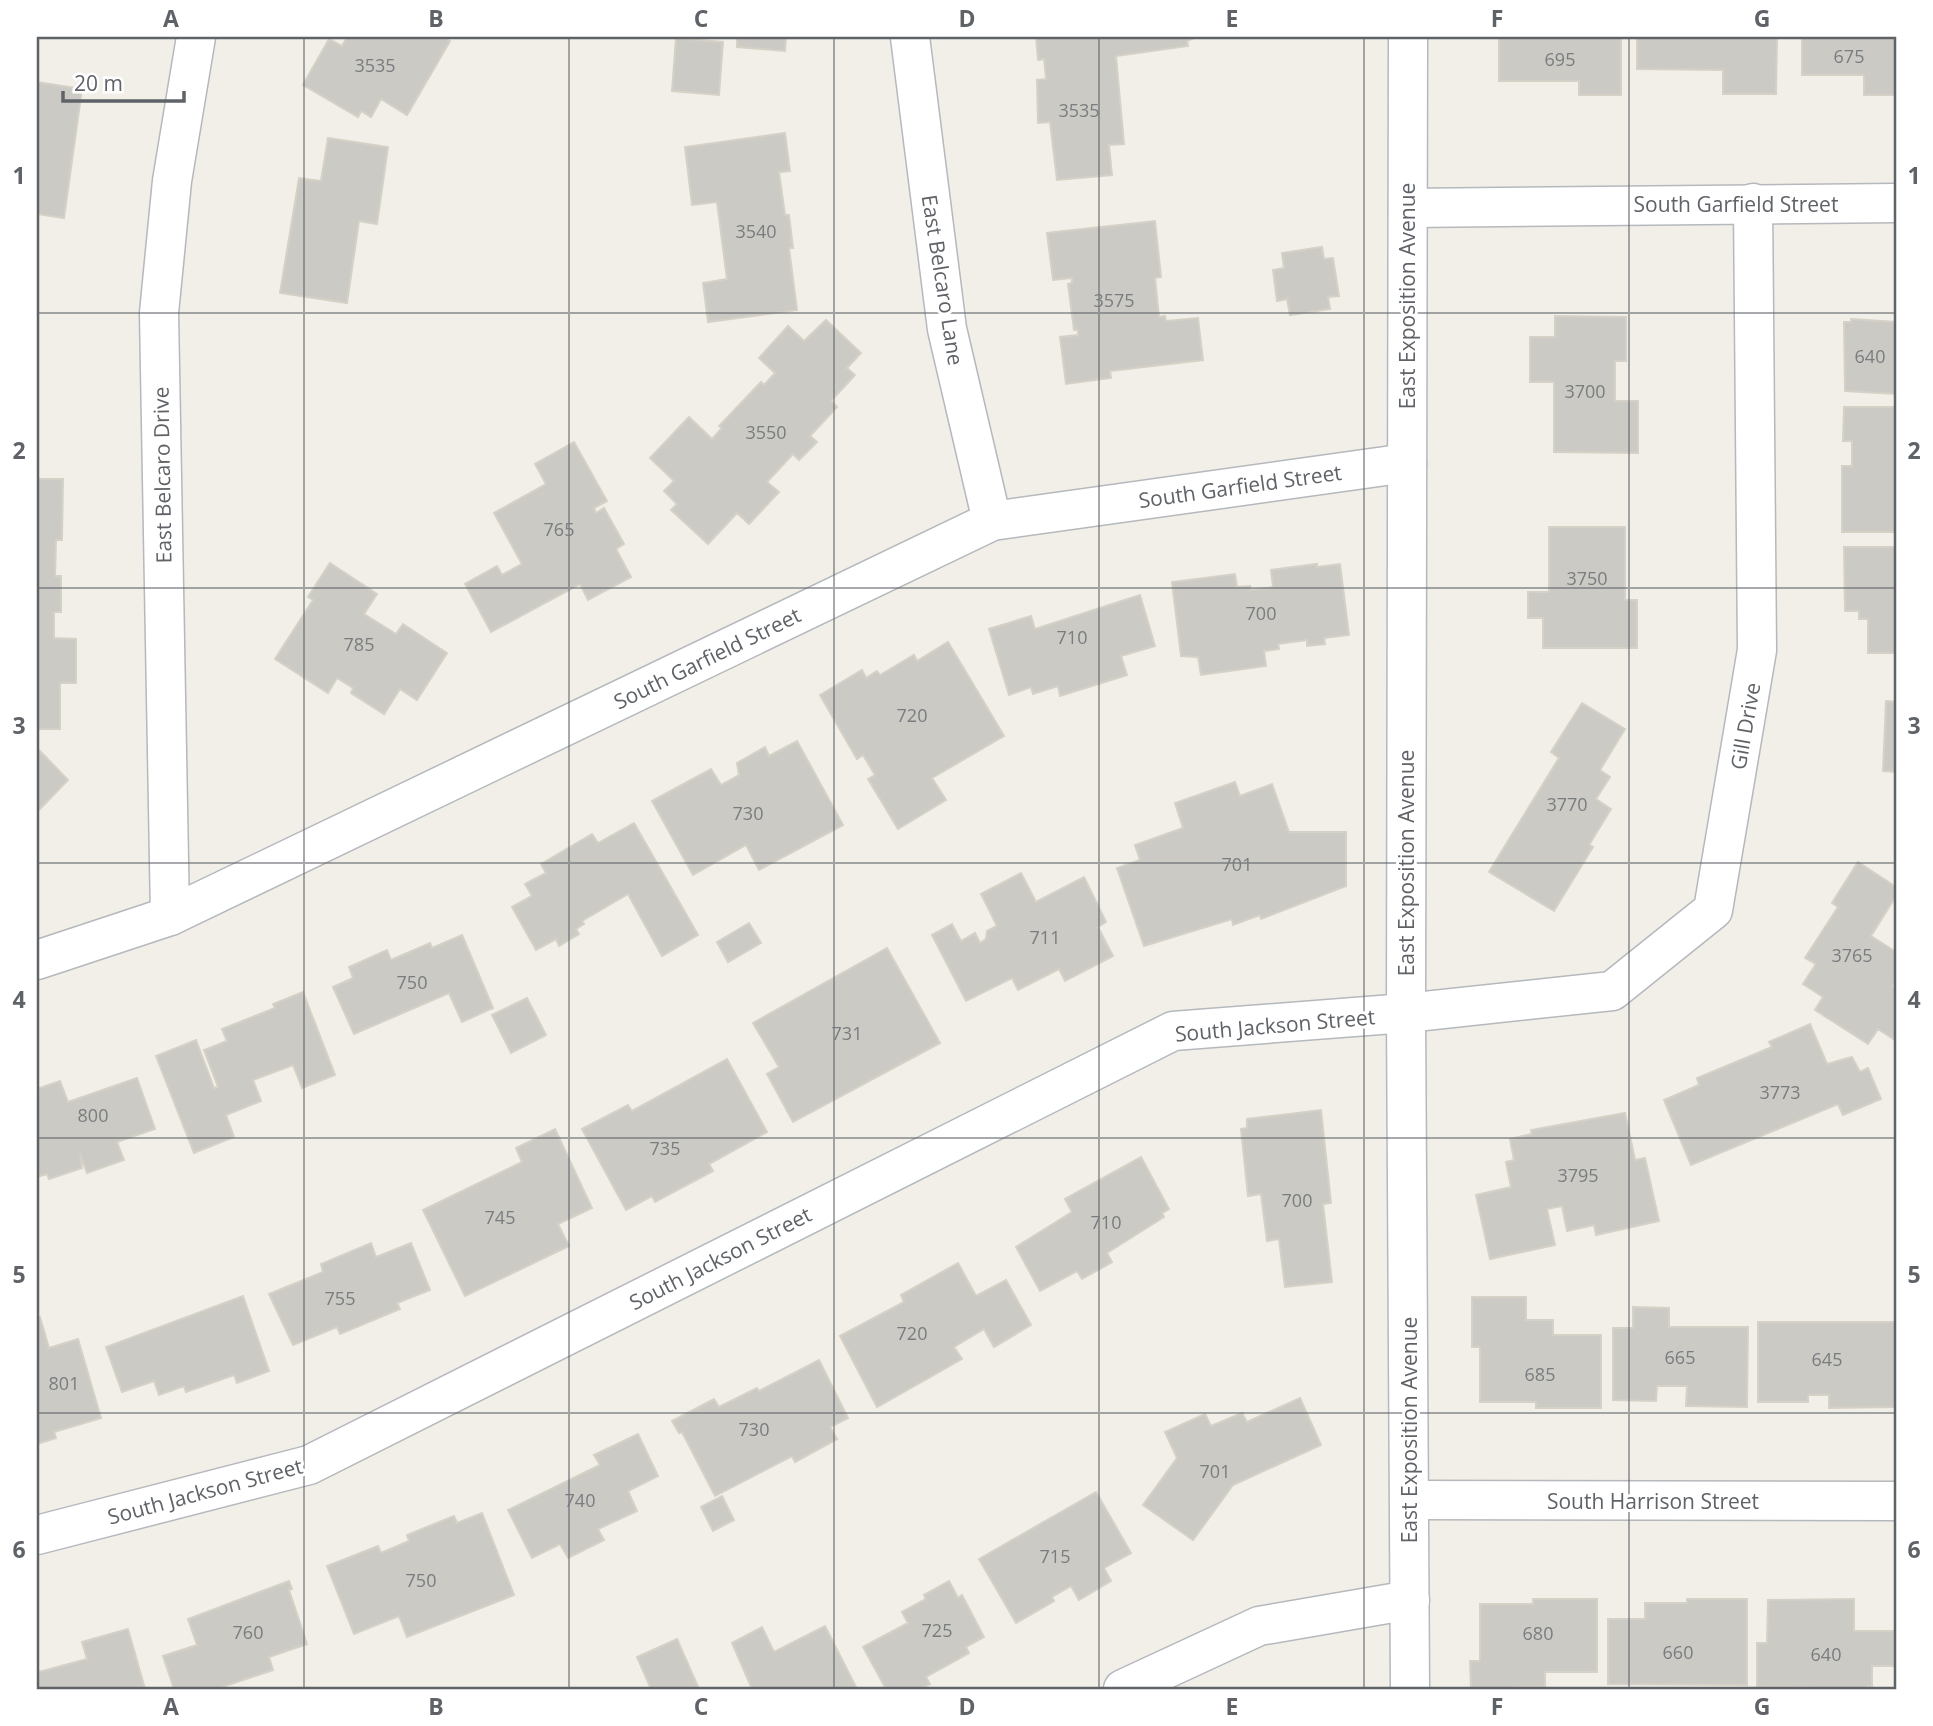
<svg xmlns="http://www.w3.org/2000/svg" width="1933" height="1726" font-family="'Open Sans',sans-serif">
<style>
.building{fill:#cccac5;stroke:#d6d1c6;stroke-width:2}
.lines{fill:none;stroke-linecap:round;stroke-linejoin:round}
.minor-casing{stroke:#b5b8bc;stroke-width:41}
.tertiary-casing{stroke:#b5b8bc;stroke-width:41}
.minor{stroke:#fff;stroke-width:38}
.tertiary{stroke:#fff;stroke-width:38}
.grid{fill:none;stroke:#5f6368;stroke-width:2;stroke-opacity:0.55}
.labels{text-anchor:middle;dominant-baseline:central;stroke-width:6;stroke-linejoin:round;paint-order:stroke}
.number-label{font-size:18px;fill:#7a7d7f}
.street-label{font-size:21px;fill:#5f6368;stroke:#fff}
.neatline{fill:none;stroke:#5f6368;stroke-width:2.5}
.grid-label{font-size:23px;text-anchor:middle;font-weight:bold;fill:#5f6368}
</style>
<rect width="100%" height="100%" fill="#f1efe8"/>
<!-- building -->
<g class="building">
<polygon points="347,37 443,37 450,41 407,115 381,99 371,117 361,111 358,117 303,85 329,39 342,46"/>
<polygon points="737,37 786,37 785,51 737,47"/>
<polygon points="1036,37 1196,37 1187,41 1188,46 1116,56 1124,144 1109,145 1112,175 1057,180 1050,122 1038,123 1037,80 1046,79 1044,59 1038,60"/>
<polygon points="1499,37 1621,37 1621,95 1579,95 1579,81 1499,81"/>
<polygon points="1637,37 1777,37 1776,94 1723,94 1723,70 1637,69"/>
<polygon points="1802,37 1896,37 1896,95 1864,95 1864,75 1802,75"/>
<polygon points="676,38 723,42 719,95 672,91"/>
<polygon points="37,82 82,89 64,218 37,214"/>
<polygon points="785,133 790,171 779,172 785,215 789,215 793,248 789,248 797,310 708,322 703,283 727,279 717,202 692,205 685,147"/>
<polygon points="328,138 388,147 377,224 359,221 347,303 280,293 299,178 321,181"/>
<polygon points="1155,221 1161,277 1155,278 1159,317 1165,316 1166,321 1198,318 1203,360 1110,371 1111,378 1066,384 1060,337 1078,335 1078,330 1074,330 1068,284 1072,283 1072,278 1053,280 1047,233"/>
<polygon points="1322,247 1324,259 1333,258 1339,296 1328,297 1330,309 1290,315 1287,299 1277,301 1273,270 1284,268 1282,253"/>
<polygon points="1555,316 1626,317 1626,361 1615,361 1615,401 1638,401 1638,453 1554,452 1554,382 1530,382 1530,337 1555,337"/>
<polygon points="1851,319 1896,322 1896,394 1845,391 1844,322 1851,322"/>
<polygon points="826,320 861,353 847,368 855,375 831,401 837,407 810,436 817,442 799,460 793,454 767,482 779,492 749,524 737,513 708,544 671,510 677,504 664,491 674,481 650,458 689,417 712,439 722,428 719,426 761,382 764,385 775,373 759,358 788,326 804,341"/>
<polygon points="1844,407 1896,407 1896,532 1842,532 1842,466 1852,466 1852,441 1843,441"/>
<polygon points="574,442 607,501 594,508 596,513 604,508 624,544 616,549 631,577 588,600 580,584 491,632 465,584 497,566 502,575 522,564 494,513 546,484 535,464"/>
<polygon points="37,479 63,479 62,540 56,540 55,576 61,576 61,612 54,612 54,638 76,639 76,683 60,683 60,729 37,729"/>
<polygon points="1549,527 1625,527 1625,600 1637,600 1637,648 1543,648 1543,618 1528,618 1528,592 1549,592"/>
<polygon points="1844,547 1896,547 1896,653 1868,653 1868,619 1859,619 1859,611 1845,611"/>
<polygon points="330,563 377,594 364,614 396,634 403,624 447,653 417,700 400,689 384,714 351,693 353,688 337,678 328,693 275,659 313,600 308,597"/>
<polygon points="1317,564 1317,567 1340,564 1349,635 1324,638 1325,644 1307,646 1307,640 1278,644 1279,649 1264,651 1266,666 1201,675 1198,657 1181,656 1172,582 1235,574 1237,587 1250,586 1251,590 1273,587 1271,570"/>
<polygon points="1140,595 1155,646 1121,656 1127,675 1060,696 1058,686 1033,694 1031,687 1009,695 989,629 1031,616 1035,629"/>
<polygon points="948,642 1004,736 932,778 946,800 898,829 868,779 875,775 863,755 857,759 820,695 862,670 866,678 877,671 880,675 914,655 917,661"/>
<polygon points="1886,701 1896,702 1896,772 1883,771"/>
<polygon points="1582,703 1625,729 1600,770 1610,777 1596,799 1611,809 1589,845 1593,847 1554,911 1489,872 1559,758 1551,752"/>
<polygon points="797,741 843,825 759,870 746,845 693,875 652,801 711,769 721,785 739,775 737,763 765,747 769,756"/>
<polygon points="37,748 68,780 37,812"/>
<polygon points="1235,782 1240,796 1272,784 1289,832 1346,832 1346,886 1261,919 1260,915 1233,925 1232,919 1144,946 1117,868 1140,860 1135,845 1183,828 1175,803"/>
<polygon points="634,823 698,935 662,956 628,894 582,921 584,924 576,929 579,934 559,946 556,939 536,950 512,907 532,896 525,884 546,873 541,864 592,834 598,843"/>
<polygon points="1858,862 1896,887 1896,896 1871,936 1896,952 1896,980 1892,986 1896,989 1896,1041 1878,1029 1868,1044 1815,1010 1823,997 1803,984 1816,964 1805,958 1838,907 1832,903"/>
<polygon points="1021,873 1036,902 1084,877 1106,922 1098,927 1113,956 1065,981 1059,969 1018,990 1012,978 966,1001 932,935 952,924 961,941 975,933 980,943 986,939 987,931 997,926 981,894"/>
<polygon points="749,923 761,943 728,962 717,942"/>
<polygon points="462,935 493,1008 462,1022 449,993 354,1034 333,987 353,978 349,967 387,950 391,960 430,943 432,948"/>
<polygon points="887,948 940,1043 793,1122 767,1074 779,1067 753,1023"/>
<polygon points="303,992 335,1075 302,1088 293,1065 253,1080 261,1101 226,1115 234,1137 194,1153 156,1056 196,1040 214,1088 218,1087 204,1050 227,1041 222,1029 275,1008 273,1004"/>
<polygon points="527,998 546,1035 511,1053 492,1015"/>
<polygon points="1810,1024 1827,1064 1852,1057 1860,1072 1868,1068 1881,1099 1843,1115 1838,1104 1691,1165 1664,1100 1699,1085 1697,1078 1772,1047 1769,1042"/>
<polygon points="727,1059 767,1132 709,1164 713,1171 655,1202 652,1196 626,1210 582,1129 628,1105 632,1111"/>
<polygon points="137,1078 155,1129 117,1142 124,1160 87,1173 80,1154 82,1168 49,1179 47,1174 37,1177 37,1089 60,1081 68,1102"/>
<polygon points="1321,1110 1331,1203 1323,1204 1332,1282 1285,1287 1279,1239 1267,1241 1261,1194 1248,1196 1241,1129 1247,1128 1247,1119"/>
<polygon points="1625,1113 1635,1160 1645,1158 1659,1221 1596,1235 1594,1225 1567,1231 1562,1206 1547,1209 1555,1245 1490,1259 1476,1195 1511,1187 1506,1162 1514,1160 1510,1139 1532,1134 1531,1130"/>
<polygon points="555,1129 592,1208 558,1224 569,1246 465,1296 423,1210 522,1162 516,1148"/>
<polygon points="1141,1157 1169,1209 1162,1213 1164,1217 1107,1253 1112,1262 1082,1279 1077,1271 1040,1291 1016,1247 1072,1212 1065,1199"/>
<polygon points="371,1243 376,1257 411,1243 430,1290 397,1303 400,1309 340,1334 337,1327 293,1345 269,1294 323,1272 321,1264"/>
<polygon points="958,1263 976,1296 1006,1280 1031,1325 994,1347 984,1329 954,1347 962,1359 877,1407 840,1336 904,1302 901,1295"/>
<polygon points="243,1296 269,1371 237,1383 234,1375 186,1392 184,1386 159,1395 154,1381 122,1392 106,1347"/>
<polygon points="1472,1297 1526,1297 1526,1320 1553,1320 1553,1335 1601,1335 1601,1408 1536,1408 1536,1402 1480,1402 1480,1347 1472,1347"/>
<polygon points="1633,1307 1669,1308 1669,1327 1748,1327 1747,1407 1686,1406 1687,1386 1657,1386 1656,1401 1613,1400 1613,1328 1633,1328"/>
<polygon points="40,1317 49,1348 78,1339 101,1418 54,1432 56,1438 37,1444 37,1318"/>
<polygon points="1758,1322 1896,1322 1896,1407 1829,1408 1829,1395 1808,1395 1808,1402 1758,1402"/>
<polygon points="819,1360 848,1418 830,1427 837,1439 795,1462 792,1456 715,1496 682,1432 679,1433 672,1421 714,1399 719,1407 757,1388 759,1391"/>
<polygon points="1300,1398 1321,1445 1233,1485 1193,1540 1143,1505 1177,1458 1165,1432 1205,1414 1211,1426 1242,1413 1247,1422"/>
<polygon points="638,1434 658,1476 628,1491 637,1511 598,1529 604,1540 568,1558 560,1544 532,1558 508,1510 600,1465 594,1455"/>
<polygon points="1096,1492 1131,1553 1104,1568 1111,1581 1079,1600 1071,1586 1052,1597 1054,1601 1016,1623 979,1559"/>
<polygon points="722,1496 734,1520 713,1531 701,1507"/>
<polygon points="482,1513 514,1595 407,1637 399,1616 354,1634 327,1566 378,1546 381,1553 409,1541 407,1535 454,1516 457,1523"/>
<polygon points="289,1581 292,1589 289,1590 307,1644 269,1657 273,1670 216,1689 174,1689 163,1656 197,1645 188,1619"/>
<polygon points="949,1581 958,1598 962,1595 984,1637 966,1647 969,1653 926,1677 930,1684 920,1689 886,1689 863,1647 908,1623 902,1612 926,1599 924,1595"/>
<polygon points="1533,1599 1597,1599 1597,1672 1545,1672 1545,1686 1471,1689 1470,1661 1480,1661 1480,1604 1533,1604"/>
<polygon points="1687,1599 1747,1599 1747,1685 1608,1684 1608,1619 1645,1619 1645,1603 1687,1603"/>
<polygon points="1854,1599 1854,1631 1894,1631 1894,1666 1872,1666 1872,1686 1868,1686 1868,1689 1757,1686 1757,1643 1767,1643 1768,1600"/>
<polygon points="825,1626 857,1689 752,1689 732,1643 762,1627 774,1652"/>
<polygon points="128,1629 145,1689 37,1689 37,1668 39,1672 87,1659 82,1642"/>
<polygon points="677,1639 699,1689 651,1689 637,1657"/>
</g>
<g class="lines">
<defs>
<g id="minor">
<polyline points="910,37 947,329 992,521"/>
<polyline points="1408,208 1896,203"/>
<polyline points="170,916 159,313 172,181 196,37"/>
<polyline points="37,960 170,916 992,521 1407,463"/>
<polyline points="1410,1500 1896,1501"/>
<polyline points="37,1535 309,1465 1173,1031 1406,1013 1612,991 1713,910 1757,650 1753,203"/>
<polyline points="1123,1689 1259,1626 1410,1600"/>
</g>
<polyline id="tertiary" points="1408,37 1406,1013 1410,1689"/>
</defs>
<!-- minor casing -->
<use href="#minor" class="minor-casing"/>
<!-- tertiary casing -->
<use href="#tertiary" class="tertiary-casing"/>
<!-- minor -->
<use href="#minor" class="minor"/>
<!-- tertiary -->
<use href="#tertiary" class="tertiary"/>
</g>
<!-- grid -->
<path class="grid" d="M 304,37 L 304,1689M 569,37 L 569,1689M 834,37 L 834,1689M 1099,37 L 1099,1689M 1364,37 L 1364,1689M 1629,37 L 1629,1689M 37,313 L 1896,313M 37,588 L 1896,588M 37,863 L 1896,863M 37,1138 L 1896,1138M 37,1413 L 1896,1413"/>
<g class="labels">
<!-- number labels -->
<g class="number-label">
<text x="1849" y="56">675</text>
<text x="1560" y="59">695</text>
<text x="375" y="65">3535</text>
<text x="1079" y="110">3535</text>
<text x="756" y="231">3540</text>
<text x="1114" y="300">3575</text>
<text x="1870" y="356">640</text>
<text x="1585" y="391">3700</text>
<text x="766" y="432">3550</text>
<text x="559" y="529">765</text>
<text x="1587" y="578">3750</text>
<text x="1261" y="613">700</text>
<text x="1072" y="637">710</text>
<text x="359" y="644">785</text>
<text x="912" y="715">720</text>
<text x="1567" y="804">3770</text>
<text x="748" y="813">730</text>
<text x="1237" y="864">701</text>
<text x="1045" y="937">711</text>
<text x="1852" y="955">3765</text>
<text x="412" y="982">750</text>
<text x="847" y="1033">731</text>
<text x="1780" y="1092">3773</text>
<text x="93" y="1115">800</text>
<text x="665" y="1148">735</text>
<text x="1578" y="1175">3795</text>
<text x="1297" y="1200">700</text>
<text x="500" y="1217">745</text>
<text x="1106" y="1222">710</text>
<text x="340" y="1298">755</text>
<text x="912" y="1333">720</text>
<text x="1680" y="1357">665</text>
<text x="1827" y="1359">645</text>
<text x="1540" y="1374">685</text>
<text x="64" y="1383">801</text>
<text x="754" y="1429">730</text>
<text x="1215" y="1471">701</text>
<text x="580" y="1500">740</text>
<text x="1055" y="1556">715</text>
<text x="421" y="1580">750</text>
<text x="937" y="1630">725</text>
<text x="248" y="1632">760</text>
<text x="1538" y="1633">680</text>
<text x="1678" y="1652">660</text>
<text x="1826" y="1654">640</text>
</g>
<!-- street labels -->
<g class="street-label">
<text x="1736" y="204">South Garfield Street</text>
<text transform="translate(943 280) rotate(81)">East Belcaro Lane</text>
<text transform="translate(1407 296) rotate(-90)">East Exposition Avenue</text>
<text transform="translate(162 475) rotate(-91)">East Belcaro Drive</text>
<text transform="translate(1240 486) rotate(-8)">South Garfield Street</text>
<text transform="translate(707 658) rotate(-26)">South Garfield Street</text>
<text transform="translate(1745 726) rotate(-80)">Gill Drive</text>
<text transform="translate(1406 863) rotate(-90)">East Exposition Avenue</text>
<text transform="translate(1275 1025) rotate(-5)">South Jackson Street</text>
<text transform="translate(720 1258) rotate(-27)">South Jackson Street</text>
<text transform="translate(1409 1430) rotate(-90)">East Exposition Avenue</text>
<text transform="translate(205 1491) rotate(-15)">South Jackson Street</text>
<text x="1653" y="1501">South Harrison Street</text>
</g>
</g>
<!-- border -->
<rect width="1933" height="1726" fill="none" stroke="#ffffff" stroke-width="77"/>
<!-- scale -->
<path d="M63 91v10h121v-10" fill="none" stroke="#5f6368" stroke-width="3.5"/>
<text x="74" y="91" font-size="21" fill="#5f6368" stroke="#ffffff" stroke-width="5" paint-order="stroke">20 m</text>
<rect x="38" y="38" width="1857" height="1650" class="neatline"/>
<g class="grid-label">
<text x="171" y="27">A</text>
<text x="436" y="27">B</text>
<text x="701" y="27">C</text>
<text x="967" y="27">D</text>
<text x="1232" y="27">E</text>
<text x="1497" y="27">F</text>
<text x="1762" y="27">G</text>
<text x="19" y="184">1</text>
<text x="1914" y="184">1</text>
<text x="19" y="459">2</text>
<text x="1914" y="459">2</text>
<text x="19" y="734">3</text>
<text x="1914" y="734">3</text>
<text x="19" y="1008">4</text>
<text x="1914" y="1008">4</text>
<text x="19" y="1283">5</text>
<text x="1914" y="1283">5</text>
<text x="19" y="1558">6</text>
<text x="1914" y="1558">6</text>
<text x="171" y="1715">A</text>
<text x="436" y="1715">B</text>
<text x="701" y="1715">C</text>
<text x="967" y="1715">D</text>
<text x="1232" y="1715">E</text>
<text x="1497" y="1715">F</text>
<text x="1762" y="1715">G</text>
</g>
</svg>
